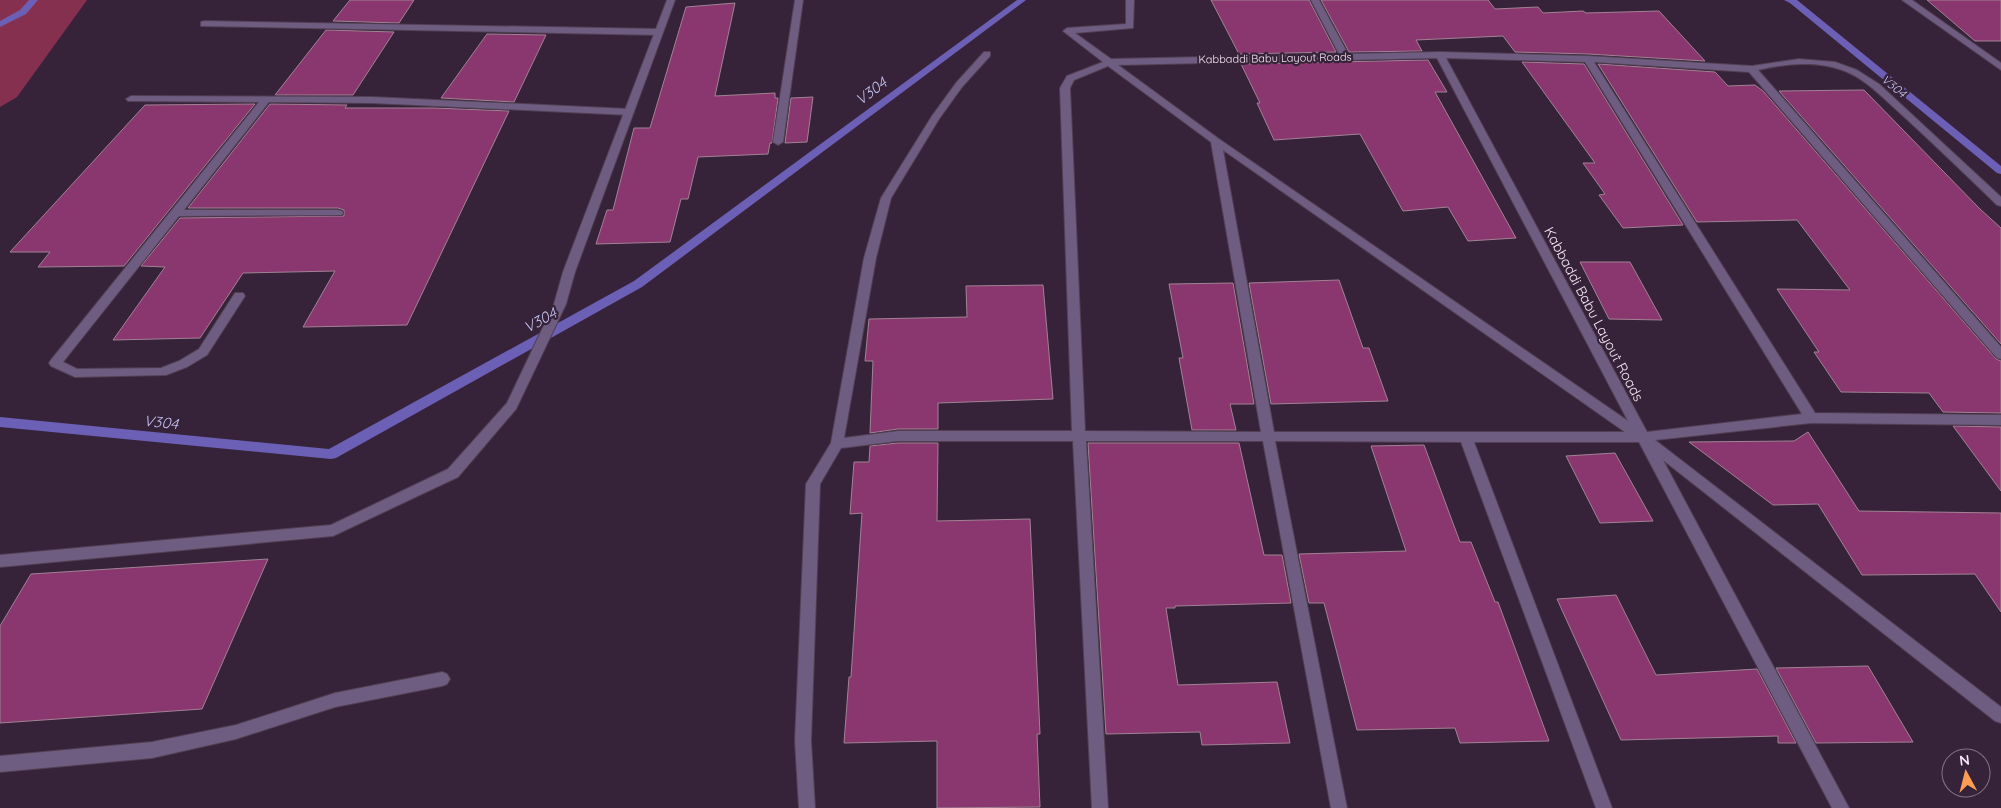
<svg xmlns="http://www.w3.org/2000/svg" width="2001" height="808" font-family="Quicksand,sans-serif">
<style>
.green{fill:#86304f}
.lines{fill:none;stroke-linecap:round;stroke-linejoin:round}
.stream{fill:#6b60b5;fill-rule:evenodd}
.building{fill:#89376e;stroke:#a28295}
.minor-casing{stroke:#523f53;stroke-width:2}
.tertiary-casing{stroke:#523f53;stroke-width:2}
.minor{fill:#6e5d81;fill-rule:evenodd}
.tertiary{fill:#6e5d81;fill-rule:evenodd}
.labels{text-anchor:middle;dominant-baseline:central;stroke-width:4.5;stroke-linejoin:round;paint-order:stroke}
.far-street-label{font-size:11px;fill:#f6e8f6;stroke:#372339}
.far-water-label{font-size:12px;font-style:italic;fill:#c3c0ee;stroke:#372339}
.street-label{font-size:14px;fill:#f6e8f6;stroke:#372339}
.water-label{font-size:15px;font-style:italic;fill:#c3c0ee;stroke:#372339}
</style>
<rect width="100%" height="100%" fill="#372339"/>
<!-- green -->
<polygon class="green" points="0,0 87,0 17,97 0,107"/>
<g class="lines">
<!-- stream -->
<g class="stream">
<polygon points="29,0 38,0 26,14 0,27 0,21 20,10"/>
<polygon points="1017,0 1026,0 642,287 336,458 331,459 0,427 0,417 329,449 634,281"/>
<polygon points="1784,0 1797,0 2001,166 2001,174 1997,173 1790,3"/>
</g>
</g>
<!-- building -->
<g class="building">
<polygon points="350,0 414,0 399,23 333,21"/>
<polygon points="1211,0 1309,0 1336,52 1239,54"/>
<polygon points="1321,0 1488,0 1495,9 1538,7 1543,13 1583,11 1586,13 1659,11 1705,61 1588,54 1515,52 1503,36 1416,40 1422,51 1349,52"/>
<polygon points="1927,0 2001,0 2001,41 1975,41"/>
<polygon points="735,3 715,96 775,93 775,98 778,98 772,143 770,143 768,154 698,157 688,199 681,199 670,242 596,244 607,210 613,210 634,128 650,128 686,7"/>
<polygon points="326,30 394,32 353,95 275,95"/>
<polygon points="487,34 546,35 514,102 441,98"/>
<polygon points="1428,60 1447,92 1435,92 1516,238 1468,241 1448,207 1403,211 1360,134 1274,140 1257,103 1260,103 1241,64"/>
<polygon points="1522,62 1584,64 1683,225 1623,228 1599,195 1605,194 1583,163 1595,163"/>
<polygon points="1598,64 1715,72 1728,86 1755,85 1763,91 1996,359 2001,361 2001,413 1943,412 1929,393 1841,392 1814,352 1819,352 1777,289 1850,290 1797,220 1697,222"/>
<polygon points="1864,90 1980,209 2001,228 2001,344 1779,91"/>
<polygon points="813,97 807,142 785,143 791,98"/>
<polygon points="255,104 124,266 38,267 50,252 10,252 145,105"/>
<polygon points="270,104 347,105 345,108 434,108 509,111 407,325 303,327 335,271 243,273 200,338 113,340 165,267 141,266 180,218 344,216 344,210 338,208 188,208"/>
<polygon points="1580,262 1630,262 1662,320 1609,319"/>
<polygon points="1339,280 1363,348 1369,348 1388,401 1271,404 1249,283"/>
<polygon points="1233,283 1254,404 1230,404 1236,430 1192,430 1179,358 1183,358 1169,284"/>
<polygon points="1043,285 1053,399 938,403 938,429 898,429 870,433 873,361 865,361 869,319 967,317 966,286"/>
<polygon points="1953,426 2001,427 2001,491"/>
<polygon points="1808,432 1859,511 2001,513 2001,612 1975,574 1862,575 1818,504 1773,505 1689,442 1794,441"/>
<polygon points="898,443 938,443 937,521 1030,519 1040,734 1037,734 1040,807 937,808 937,741 844,743 849,677 851,677 862,513 850,514 854,462 869,462 870,446"/>
<polygon points="1088,443 1239,443 1264,555 1282,555 1291,603 1175,606 1175,608 1166,608 1178,685 1277,682 1290,743 1202,745 1200,732 1106,734"/>
<polygon points="1424,445 1460,542 1471,542 1495,602 1498,602 1549,741 1460,743 1455,728 1357,730 1324,603 1309,603 1299,554 1406,551 1371,446"/>
<polygon points="1615,453 1653,521 1600,523 1566,456"/>
<polygon points="268,559 202,709 0,723 0,626 31,574"/>
<polygon points="1616,595 1656,675 1757,669 1796,743 1778,743 1778,736 1621,740 1557,599"/>
<polygon points="1868,666 1913,742 1816,743 1776,668"/>
</g>
<g class="lines">
<defs>
<g id="minor">
<polygon points="795,0 803,0 783,142 778,145 773,142"/>
<path d="M 1126,0 L 1134,0 L 1133,28 L 1075,33 L 1111,59 L 1339,54 L 1311,0 L 1319,0 L 1348,54 L 1440,52 L 1588,56 L 1752,66 L 1799,59 L 1835,62 L 1857,70 L 1879,84 L 2001,197 L 2001,206 L 1997,205 C 1965,174 1933,143 1900,113 C 1882,97 1865,78 1842,70 C 1815,60 1785,64 1758,70 L 2001,347 L 2001,359 L 1997,358 L 1749,72 L 1594,62 L 1815,413 L 2001,415 L 2001,425 L 1811,423 L 1655,440 L 2001,707 L 2001,723 L 1995,721 L 1663,460 L 1849,808 L 1832,808 L 1639,442 L 1474,442 L 1612,808 L 1596,808 L 1461,442 L 1275,441 L 1347,808 L 1331,808 L 1263,441 L 1086,441 L 1108,808 L 1092,808 L 1073,441 L 898,441 L 841,448 L 820,484 L 811,741 L 815,808 L 799,808 L 795,741 L 806,484 L 831,443 L 864,258 L 881,198 L 932,116 L 956,83 L 984,52 L 990,52 L 990,56 L 962,87 L 939,119 L 891,198 L 876,258 L 844,438 L 898,431 L 1072,431 L 1060,88 L 1067,76 L 1103,62 L 1063,31 L 1067,28 L 1126,24 ZM 1437,58 L 1628,421 L 1219,139 L 1118,65 ZM 1446,58 L 1585,62 L 1802,414 L 1647,432 ZM 1108,66 L 1211,142 L 1261,432 L 1085,431 L 1070,88 L 1074,80 ZM 1223,150 L 1625,432 L 1274,432 Z"/>
<polygon points="1902,0 1912,0 2001,63 2001,70"/>
<polygon points="204,21 659,29 663,32 659,35 201,26 201,22"/>
<polygon points="131,96 372,97 629,109 634,112 629,115 372,103 269,102 184,210 338,210 342,211 343,213 342,215 179,216 63,362 77,369 161,368 179,361 199,349 235,293 243,293 245,296 207,355 187,367 166,375 75,377 51,366 49,363 51,360 259,102 128,101 126,99"/>
<polygon points="442,672 447,674 450,679 447,684 442,686 335,707 236,739 152,758 0,772 0,756 152,742 236,725 335,693"/>
</g>
<polygon id="tertiary" points="667,0 675,0 575,272 566,304 516,409 458,477 333,536 0,567 0,555 331,525 448,469 507,403 554,304 563,272"/>
</defs>
<!-- minor casing -->
<use href="#minor" class="minor-casing"/>
<!-- tertiary casing -->
<use href="#tertiary" class="tertiary-casing"/>
<!-- minor -->
<use href="#minor" class="minor"/>
<!-- tertiary -->
<use href="#tertiary" class="tertiary"/>
</g>
<g class="labels">
<!-- far-street labels -->
<g class="far-street-label">
<text transform="translate(1275 58) rotate(-1)">Kabbaddi Babu Layout Roads</text>
</g>
<!-- far-water labels -->
<g class="far-water-label">
<text transform="translate(1894 86) rotate(39)">V304</text>
</g>
<!-- street labels -->
<g class="street-label">
<text transform="translate(1594 314) rotate(62)">Kabbaddi Babu Layout Roads</text>
</g>
<!-- water labels -->
<g class="water-label">
<text transform="translate(871 91) rotate(-37)">V304</text>
<text transform="translate(540 320) rotate(-29)">V304</text>
<text transform="translate(161 422) rotate(6)">V304</text>
</g>
</g>
<!-- north arrow -->
<g transform="translate(1966 773) rotate(353)"><circle r="24" fill="#372339" stroke="#837285"/>
<path d="M0-4L9 19L0 12L-9 19Z" fill="#fc9d54"/>
<text y="-8" font-size="14" font-weight="bold" text-anchor="middle" fill="#f6e8f6">N</text>
</g>
</svg>
